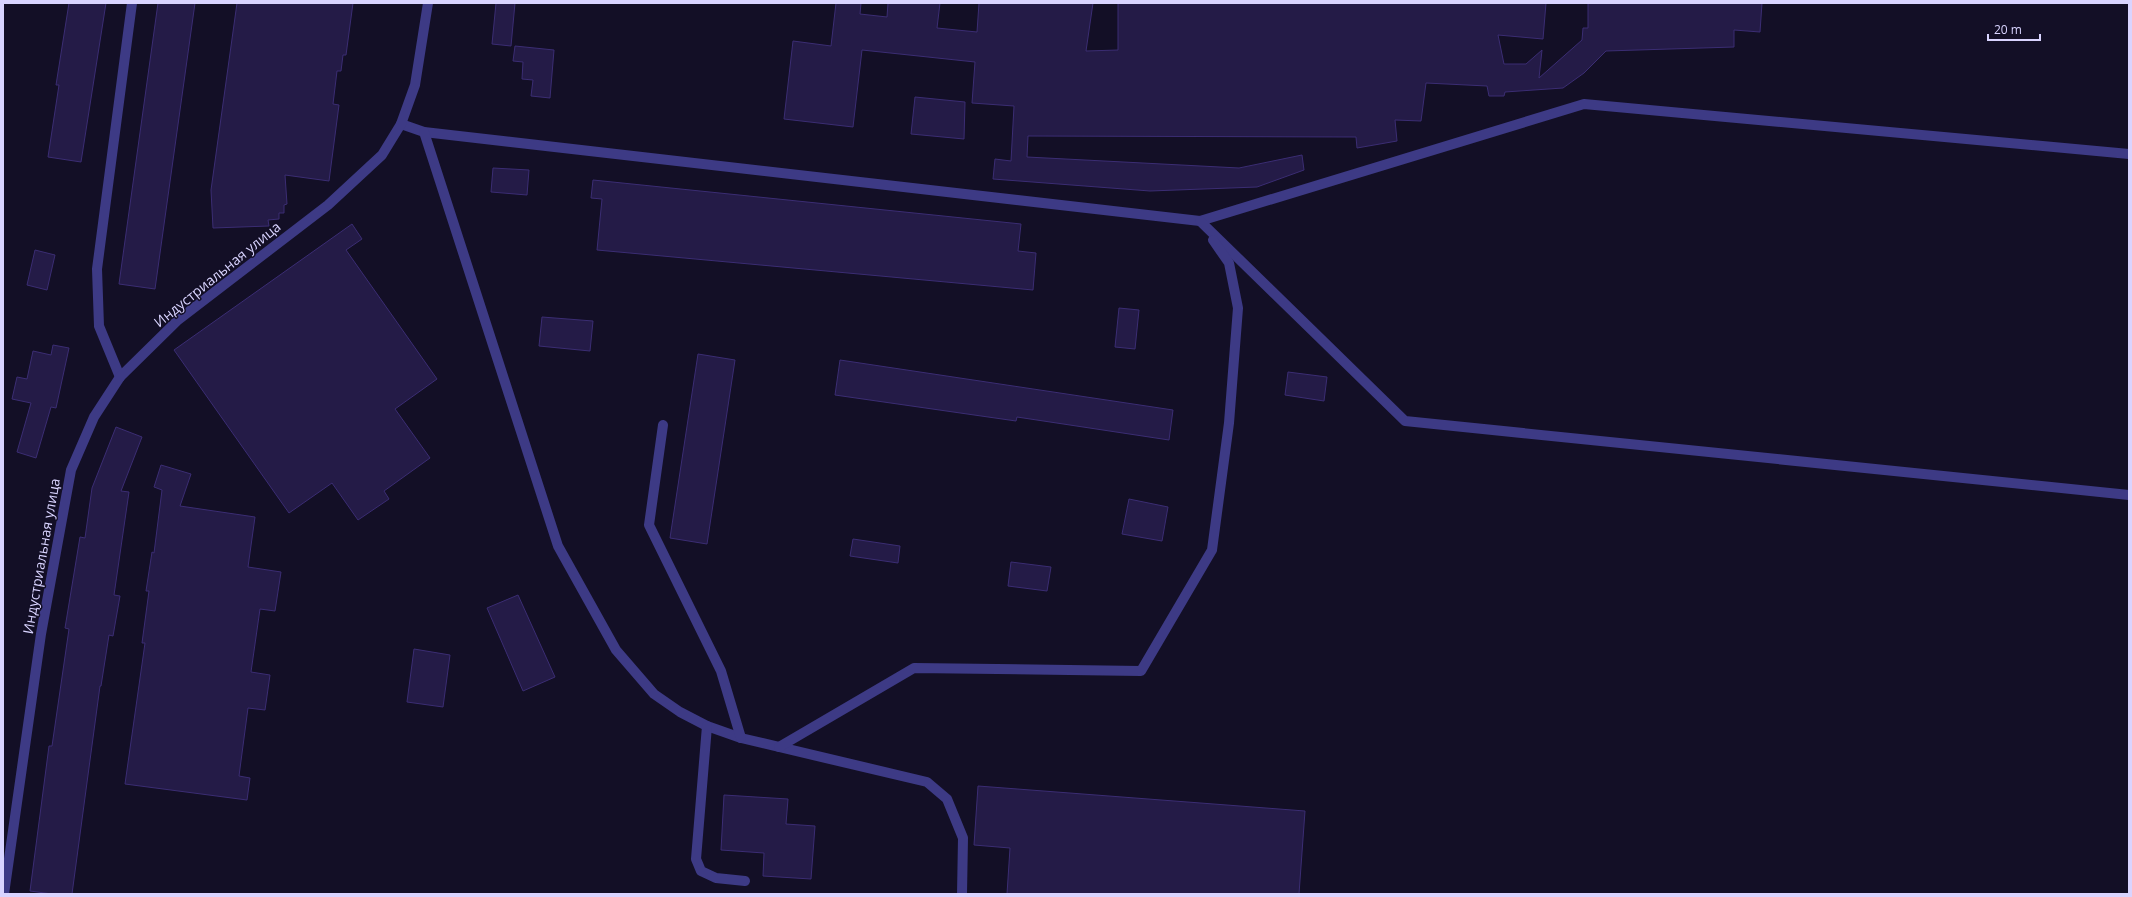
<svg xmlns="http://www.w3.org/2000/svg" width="2132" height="897" font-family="'Open Sans',sans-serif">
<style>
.building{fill:#241b47;stroke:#3b2d73}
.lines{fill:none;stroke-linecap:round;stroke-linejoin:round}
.minor{stroke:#3d3a85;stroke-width:10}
.labels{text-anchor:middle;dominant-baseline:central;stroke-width:3;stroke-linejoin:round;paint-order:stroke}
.street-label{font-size:14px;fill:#d9d4ff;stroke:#130f26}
</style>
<rect width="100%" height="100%" fill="#130f26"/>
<!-- building -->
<g class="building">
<polygon points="69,3 106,3 81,162 48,157 59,85 56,85"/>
<polygon points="158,3 195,3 155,289 119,284"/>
<polygon points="237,3 353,3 346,55 343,55 341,71 337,71 333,104 339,105 329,181 285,175 287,204 284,205 284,213 279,213 279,219 268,220 269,226 213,228 211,190"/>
<polygon points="496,3 515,3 511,46 492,44"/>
<polygon points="836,3 861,3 860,14 887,17 888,3 940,3 937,28 977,32 979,3 1093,3 1086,51 1118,50 1118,3 1546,3 1543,39 1498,35 1504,64 1526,64 1542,50 1539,78 1582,40 1583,28 1588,28 1588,3 1762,3 1760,32 1734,30 1734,47 1606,51 1584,73 1563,88 1505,92 1504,96 1489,96 1487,86 1426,83 1421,121 1395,120 1397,141 1357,148 1356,137 1028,136 1027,157 1239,168 1302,155 1304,170 1257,187 1150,191 993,179 995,159 1011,161 1014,106 972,103 975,62 862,50 853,127 784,119 793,41 831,46"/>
<polygon points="515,46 554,50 550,98 531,96 533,80 522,79 523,62 513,61"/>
<polygon points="915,97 965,102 964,139 911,134"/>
<polygon points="493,168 529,170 527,195 491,192"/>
<polygon points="593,180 1021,224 1018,251 1036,253 1033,290 597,250 602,199 591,198"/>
<polygon points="352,224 362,239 346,250 437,379 395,409 430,458 384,491 389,499 358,520 332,483 289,513 174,350"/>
<polygon points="35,250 55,255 47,290 27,285"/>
<polygon points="1119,308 1139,310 1135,349 1115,347"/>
<polygon points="542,317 593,321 590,351 539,346"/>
<polygon points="53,345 69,348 56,408 51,407 36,458 17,452 31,403 12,399 17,377 27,379 33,351 51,355"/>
<polygon points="698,354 735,360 707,544 670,538"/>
<polygon points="840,360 1173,410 1169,440 1017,417 1016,421 835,395"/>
<polygon points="1288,372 1327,377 1324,401 1285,395"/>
<polygon points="116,427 142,437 121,491 129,492 114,595 120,596 113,636 109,635 101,686 100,686 72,894 52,894 30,891 49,746 52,746 69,629 65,628 80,537 85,538 92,488"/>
<polygon points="161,465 191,474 180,506 255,517 248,567 281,572 275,611 260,609 251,672 270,675 265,710 248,708 239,776 250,778 247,800 125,784 145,643 142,643 149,591 146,591 152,552 154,553 162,490 154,487"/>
<polygon points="1129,499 1168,507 1162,541 1122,534"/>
<polygon points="853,539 900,546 898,563 850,556"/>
<polygon points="1011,562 1051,567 1047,591 1008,586"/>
<polygon points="518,595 555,677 523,691 487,608"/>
<polygon points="414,649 450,655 443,707 407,702"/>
<polygon points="978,786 1305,811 1299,894 1007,894 1010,848 974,845"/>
<polygon points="724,795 788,799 786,824 815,826 811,879 763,876 764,853 721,850"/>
</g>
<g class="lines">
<!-- minor -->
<g class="minor">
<polyline points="401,124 424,132 1200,221 1584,104 2129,154"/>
<polyline points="424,132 558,546 616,650 654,694 680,712 707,726 741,738 927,782 947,799 963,838 962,894"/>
<polyline points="1200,221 1405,421 2129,495"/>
<polyline points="120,377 99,326 97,269 132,3"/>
<polyline points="663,425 649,525 721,671 741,738"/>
<polyline points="707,726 696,859 701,871 716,878 745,881"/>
<polyline points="779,747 914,668 1141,671 1212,550 1229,423 1238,308 1229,263 1213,240"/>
<polyline points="4,894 41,634 71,470 94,417 120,377 178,320 328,205 382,155 401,124 415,85 428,3"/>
</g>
</g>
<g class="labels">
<!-- street labels -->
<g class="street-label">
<text transform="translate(217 274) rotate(-39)">Индустриальная улица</text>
<text transform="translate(41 556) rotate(-80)">Индустриальная улица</text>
</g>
</g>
<!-- border -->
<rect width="2132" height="897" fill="none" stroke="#d9d4ff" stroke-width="8"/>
<!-- scale -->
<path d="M1988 34v6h52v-6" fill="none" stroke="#d9d4ff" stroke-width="2"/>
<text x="1994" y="34" font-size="12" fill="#d9d4ff" stroke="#130f26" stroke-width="3" paint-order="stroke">20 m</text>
</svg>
